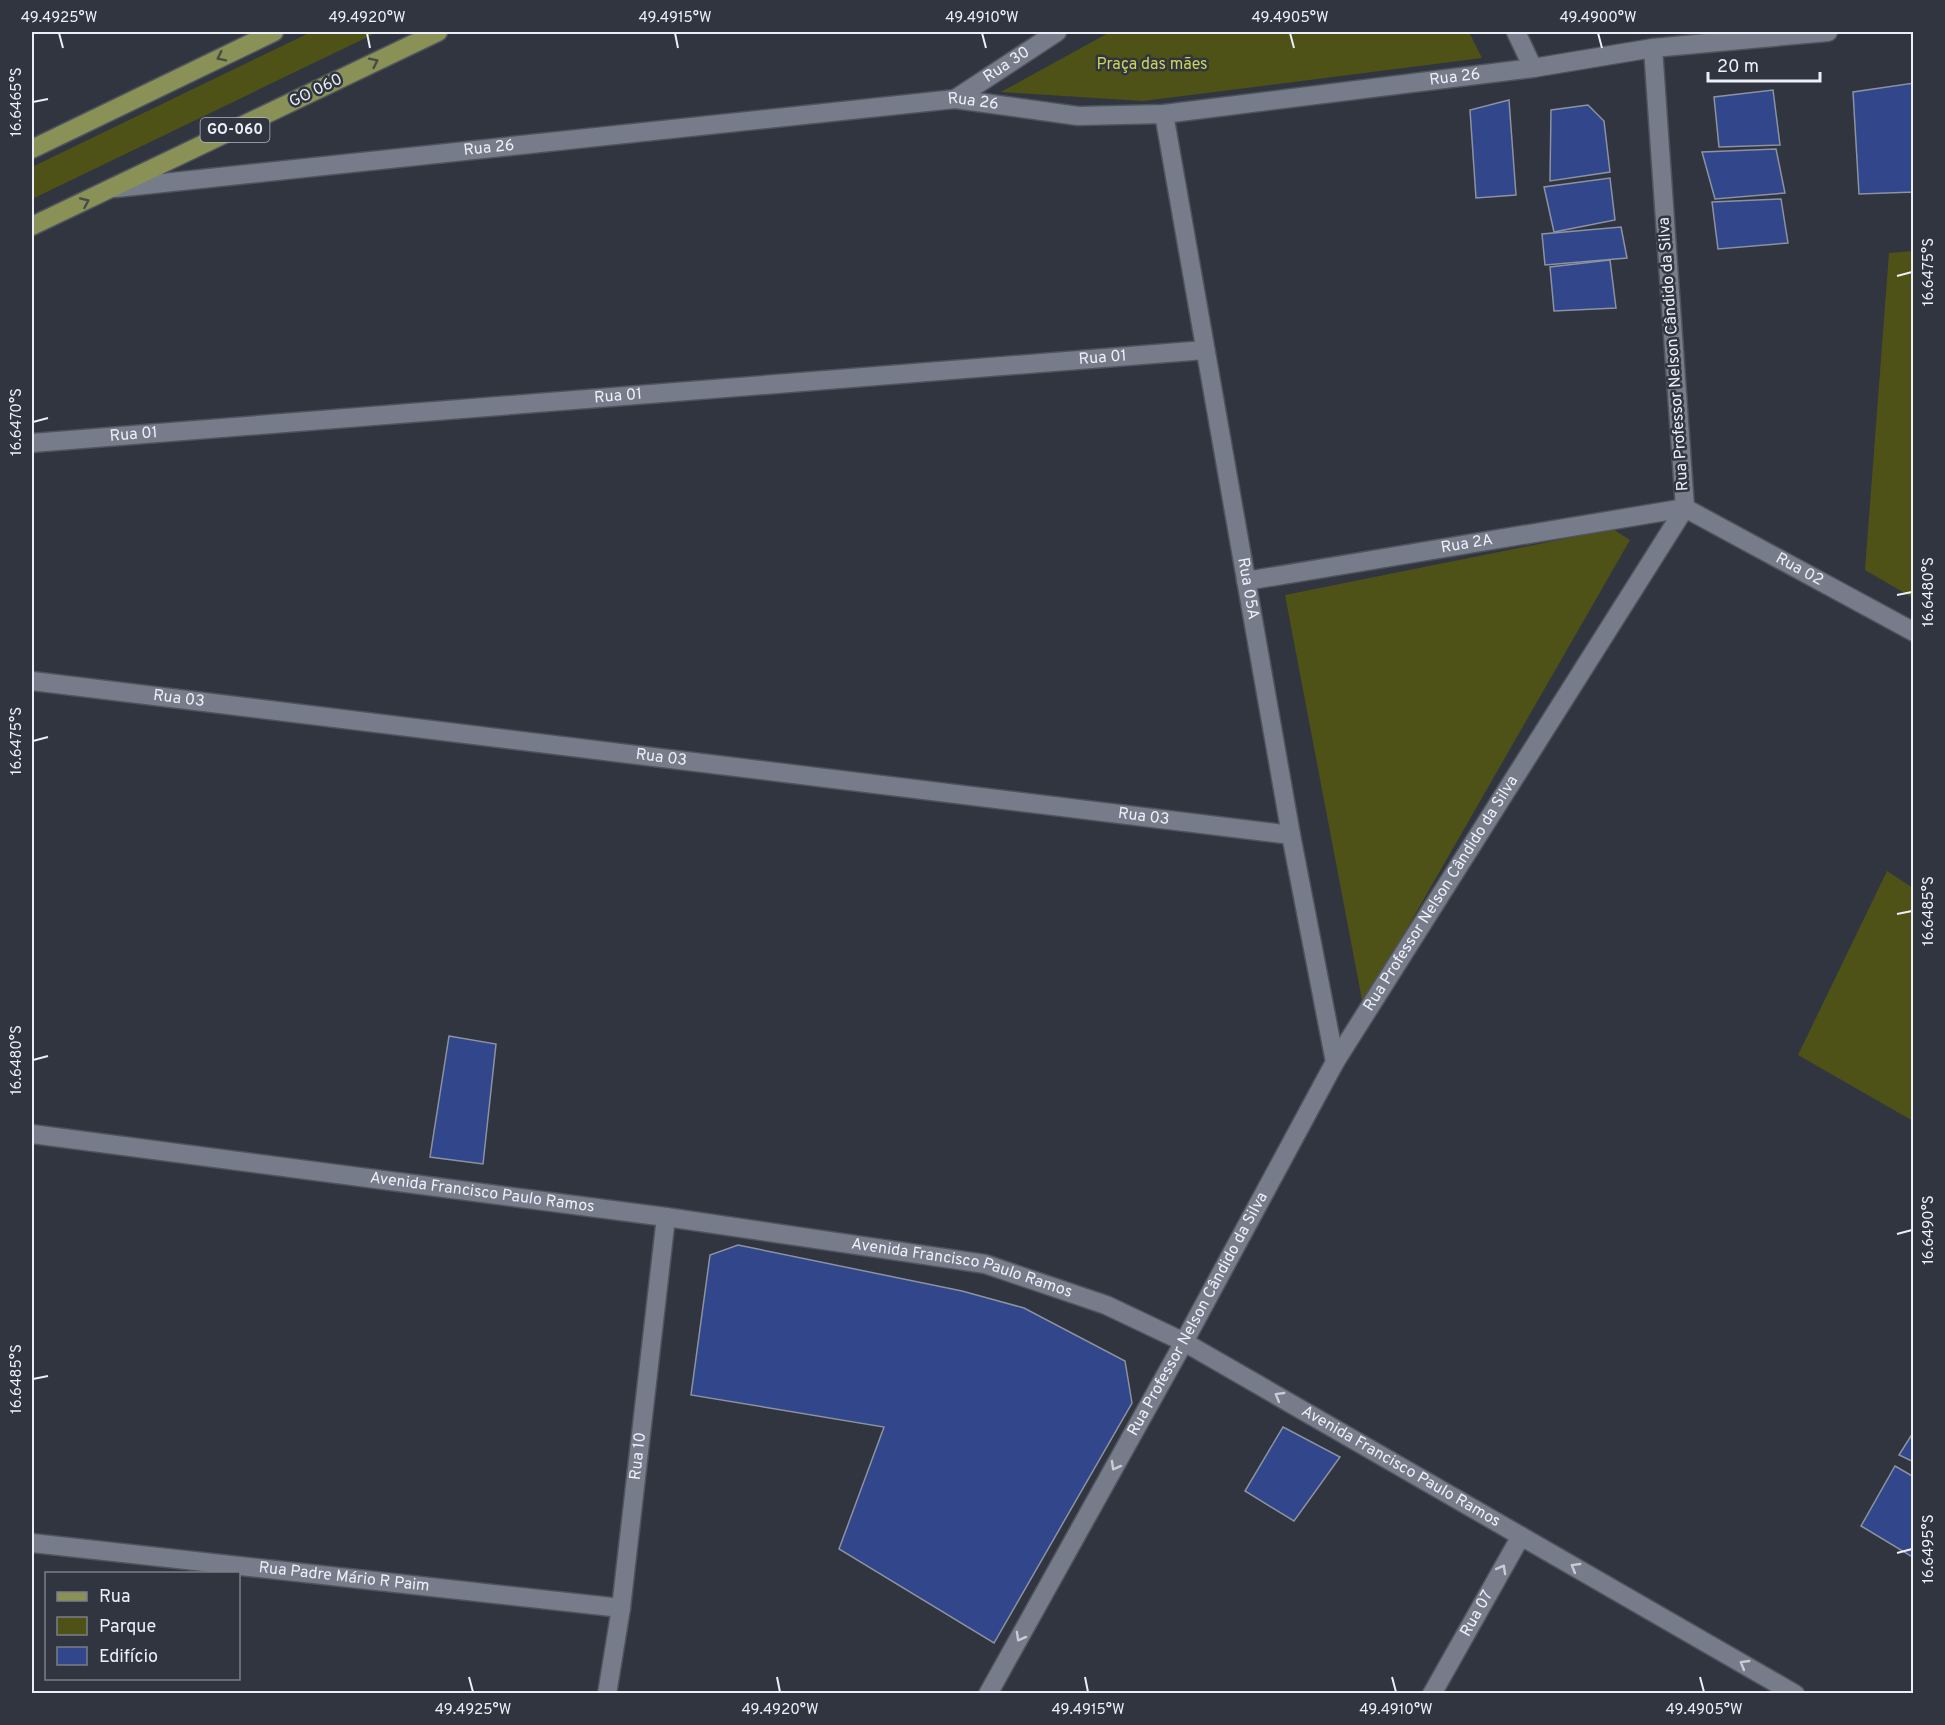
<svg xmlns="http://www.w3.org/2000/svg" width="1945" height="1725" font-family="Overpass,sans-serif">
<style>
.green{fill:#4e5217}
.building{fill:#31468b;stroke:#8c929f;stroke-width:1.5}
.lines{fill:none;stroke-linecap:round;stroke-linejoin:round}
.street-casing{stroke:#4f535c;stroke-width:21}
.primary-casing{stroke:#4f535c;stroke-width:21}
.street{stroke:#777c8a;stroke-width:18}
.primary{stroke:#8a9157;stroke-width:18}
.oneway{stroke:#464c46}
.oneway2{stroke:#c9ccd6}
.ticks{fill:none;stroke:#eceff7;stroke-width:2}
.labels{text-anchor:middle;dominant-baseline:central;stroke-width:5;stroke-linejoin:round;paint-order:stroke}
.shield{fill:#303540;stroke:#b4b7c0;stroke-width:1.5}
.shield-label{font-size:15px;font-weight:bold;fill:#eceff7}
.street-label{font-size:16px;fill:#eceff7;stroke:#303540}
.park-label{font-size:16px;fill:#cbd458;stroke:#303540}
.neatline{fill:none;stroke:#eceff7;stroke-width:2}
.ticks-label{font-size:15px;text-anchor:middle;fill:#eceff7}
</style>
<rect width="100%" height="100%" fill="#303540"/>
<!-- green -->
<g class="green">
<polygon points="311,32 378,32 32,199 32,167"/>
<polygon points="1110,32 1469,32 1482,58 1143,101 1001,92"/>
<polygon points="1913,251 1914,251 1913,598 1865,570 1889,253"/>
<polygon points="1613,529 1630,540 1363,1005 1285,595"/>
<polygon points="1887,871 1913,888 1913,1121 1798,1055"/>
</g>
<!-- building -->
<g class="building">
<polygon points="1914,83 1914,192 1859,194 1853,92"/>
<polygon points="1773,90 1780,145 1719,147 1714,97"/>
<polygon points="1509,100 1516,195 1476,198 1470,110"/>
<polygon points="1588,105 1604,121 1610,172 1550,181 1551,110"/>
<polygon points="1776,149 1785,193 1715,199 1702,152"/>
<polygon points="1610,178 1615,220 1554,232 1544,187"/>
<polygon points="1781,199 1788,243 1718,249 1712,202"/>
<polygon points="1621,227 1627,258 1545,265 1542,234"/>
<polygon points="1610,260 1616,308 1554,311 1550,267"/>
<polygon points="449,1036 496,1044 483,1164 430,1157"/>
<polygon points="738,1245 962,1291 1024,1308 1125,1361 1132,1403 994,1643 839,1549 884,1427 691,1395 710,1255"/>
<polygon points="1283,1427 1340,1457 1294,1521 1245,1491"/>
<polygon points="1914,1431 1914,1462 1899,1455"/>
<polygon points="1895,1466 1914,1477 1914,1558 1861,1526"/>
</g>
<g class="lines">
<defs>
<g id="street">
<polyline points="1516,32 1533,68"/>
<path id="s1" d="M 955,99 L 1057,32"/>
<path id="s2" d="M 1164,114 L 1291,835 L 1335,1062"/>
<path id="s3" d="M 116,188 L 955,99 L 1078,116 L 1164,114 L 1533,68 L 1653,48 L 1828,32"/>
<path id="s4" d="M 32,443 L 1205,350"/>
<path id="s5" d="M 1685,508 L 1914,632"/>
<path id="s6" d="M 1246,581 L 1685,508"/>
<path id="s7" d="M 32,681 L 1291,835"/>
<path id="s8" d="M 32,1134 L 666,1217 L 985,1264 L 1106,1305 L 1184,1342 L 1795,1694"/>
<path id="s9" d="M 32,1543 L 621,1608"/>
<path id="s10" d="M 607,1694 L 621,1608 L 666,1217"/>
<path id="s11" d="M 988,1694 L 1184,1342 L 1335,1062 L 1685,508 L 1653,48"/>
<path id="s12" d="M 1432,1694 L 1521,1536"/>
</g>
<g id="primary">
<polyline points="32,149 274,32"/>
<polyline points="32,226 438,32"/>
</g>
</defs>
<!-- street casing -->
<use href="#street" class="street-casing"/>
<!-- primary casing -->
<use href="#primary" class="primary-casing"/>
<!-- street -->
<use href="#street" class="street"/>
<!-- primary -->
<use href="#primary" class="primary"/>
</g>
<!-- one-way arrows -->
<defs><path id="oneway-chevron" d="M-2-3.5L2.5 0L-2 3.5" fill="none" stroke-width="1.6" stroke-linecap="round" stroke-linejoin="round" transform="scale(1.5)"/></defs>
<g class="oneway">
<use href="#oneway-chevron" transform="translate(221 57) rotate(154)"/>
<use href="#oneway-chevron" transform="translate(374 62) rotate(-26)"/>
<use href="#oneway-chevron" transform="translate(85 202) rotate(-24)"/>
</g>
<g class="oneway2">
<use href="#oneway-chevron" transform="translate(1279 1396) rotate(-150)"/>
<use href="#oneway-chevron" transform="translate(1115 1466) rotate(119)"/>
<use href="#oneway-chevron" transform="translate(1575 1567) rotate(-150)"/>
<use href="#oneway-chevron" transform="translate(1502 1569) rotate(-61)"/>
<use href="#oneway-chevron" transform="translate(1020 1637) rotate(119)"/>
<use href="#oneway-chevron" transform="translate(1744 1664) rotate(-150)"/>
</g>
<!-- ticks -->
<path class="ticks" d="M 59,33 L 63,48M 367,33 L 370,48M 675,33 L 678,48M 982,33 L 986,48M 1290,33 L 1294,48M 1598,33 L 1602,48M 33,102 L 48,99M 1897,276 L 1912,272M 33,422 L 48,418M 1897,595 L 1912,592M 33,741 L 48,737M 1897,914 L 1912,911M 33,1060 L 48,1056M 1897,1234 L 1912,1230M 33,1379 L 48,1376M 1897,1553 L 1912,1549M 469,1677 L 473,1692M 777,1677 L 780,1692M 1085,1677 L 1088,1692M 1392,1677 L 1396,1692M 1700,1677 L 1704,1692"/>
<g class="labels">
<!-- shield labels -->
<rect class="shield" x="200.5" y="118" width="69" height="24" rx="4.5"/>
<g class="shield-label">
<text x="235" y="130">GO-060</text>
</g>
<!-- street labels -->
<g class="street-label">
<text stroke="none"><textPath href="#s1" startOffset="62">Rua 30</textPath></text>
<text stroke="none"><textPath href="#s3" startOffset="1347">Rua 26</textPath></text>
<text transform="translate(316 91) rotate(-26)">GO 060</text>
<text stroke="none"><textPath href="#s3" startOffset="862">Rua 26</textPath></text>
<text stroke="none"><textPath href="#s3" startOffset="375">Rua 26</textPath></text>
<text transform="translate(1674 354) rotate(-94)">Rua Professor Nelson Cândido da Silva</text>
<text stroke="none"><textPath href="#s4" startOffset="1074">Rua 01</textPath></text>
<text stroke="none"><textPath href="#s4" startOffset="588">Rua 01</textPath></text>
<text stroke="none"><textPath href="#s4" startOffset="102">Rua 01</textPath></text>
<text stroke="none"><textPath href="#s6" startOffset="224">Rua 2A</textPath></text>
<text stroke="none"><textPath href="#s5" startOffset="130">Rua 02</textPath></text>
<text stroke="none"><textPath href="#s2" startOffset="482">Rua 05A</textPath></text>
<text stroke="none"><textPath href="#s7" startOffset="148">Rua 03</textPath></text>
<text stroke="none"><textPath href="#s7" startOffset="634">Rua 03</textPath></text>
<text stroke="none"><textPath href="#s7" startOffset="1120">Rua 03</textPath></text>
<text stroke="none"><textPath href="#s11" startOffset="920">Rua Professor Nelson Cândido da Silva</textPath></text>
<text stroke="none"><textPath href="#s8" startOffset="454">Avenida Francisco Paulo Ramos</textPath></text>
<text stroke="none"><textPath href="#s8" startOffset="940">Avenida Francisco Paulo Ramos</textPath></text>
<text stroke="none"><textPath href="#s11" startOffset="434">Rua Professor Nelson Cândido da Silva</textPath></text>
<text stroke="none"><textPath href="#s10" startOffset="240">Rua 10</textPath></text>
<text stroke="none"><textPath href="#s8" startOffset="1426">Avenida Francisco Paulo Ramos</textPath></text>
<text stroke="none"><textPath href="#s9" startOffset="314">Rua Padre Mário R Paim</textPath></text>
<text stroke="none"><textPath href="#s12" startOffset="92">Rua 07</textPath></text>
</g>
<!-- park labels -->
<g class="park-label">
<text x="1152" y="65">Praça das mães</text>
</g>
</g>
<!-- border -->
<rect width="1945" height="1725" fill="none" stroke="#303540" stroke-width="66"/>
<!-- legend -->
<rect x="45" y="1572" width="195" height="108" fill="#303540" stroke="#7b7f89" stroke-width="1.5"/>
<rect x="57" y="1592" width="30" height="9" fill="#8a9157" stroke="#7b7f89" stroke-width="1.5"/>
<text x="99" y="1602" font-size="18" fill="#eceff7">Rua</text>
<rect x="57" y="1617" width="30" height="18" fill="#4e5217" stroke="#7b7f89" stroke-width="1.5"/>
<text x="99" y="1632" font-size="18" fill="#eceff7">Parque</text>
<rect x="57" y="1647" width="30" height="18" fill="#31468b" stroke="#7b7f89" stroke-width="1.5"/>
<text x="99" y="1662" font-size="18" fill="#eceff7">Edifício</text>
<!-- scale -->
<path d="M1708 72v9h112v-9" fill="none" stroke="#eceff7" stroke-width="3"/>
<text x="1717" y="72" font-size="18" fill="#eceff7" stroke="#303540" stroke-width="4.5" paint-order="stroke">20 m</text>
<rect x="33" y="33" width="1879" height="1659" class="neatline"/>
<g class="ticks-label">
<text x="59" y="22">49.4925°W</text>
<text x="367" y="22">49.4920°W</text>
<text x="675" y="22">49.4915°W</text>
<text x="982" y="22">49.4910°W</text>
<text x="1290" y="22">49.4905°W</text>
<text x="1598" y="22">49.4900°W</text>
<text transform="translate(16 102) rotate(-90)" y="5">16.6465°S</text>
<text transform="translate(1928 272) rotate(-90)" y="5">16.6475°S</text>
<text transform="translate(16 422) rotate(-90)" y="5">16.6470°S</text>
<text transform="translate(1928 592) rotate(-90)" y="5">16.6480°S</text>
<text transform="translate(16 741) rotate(-90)" y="5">16.6475°S</text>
<text transform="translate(1928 911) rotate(-90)" y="5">16.6485°S</text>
<text transform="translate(16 1060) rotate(-90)" y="5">16.6480°S</text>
<text transform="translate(1928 1230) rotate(-90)" y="5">16.6490°S</text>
<text transform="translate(16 1379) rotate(-90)" y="5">16.6485°S</text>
<text transform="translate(1928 1549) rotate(-90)" y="5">16.6495°S</text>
<text x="473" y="1714">49.4925°W</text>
<text x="780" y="1714">49.4920°W</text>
<text x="1088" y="1714">49.4915°W</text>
<text x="1396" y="1714">49.4910°W</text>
<text x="1704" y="1714">49.4905°W</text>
</g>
</svg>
